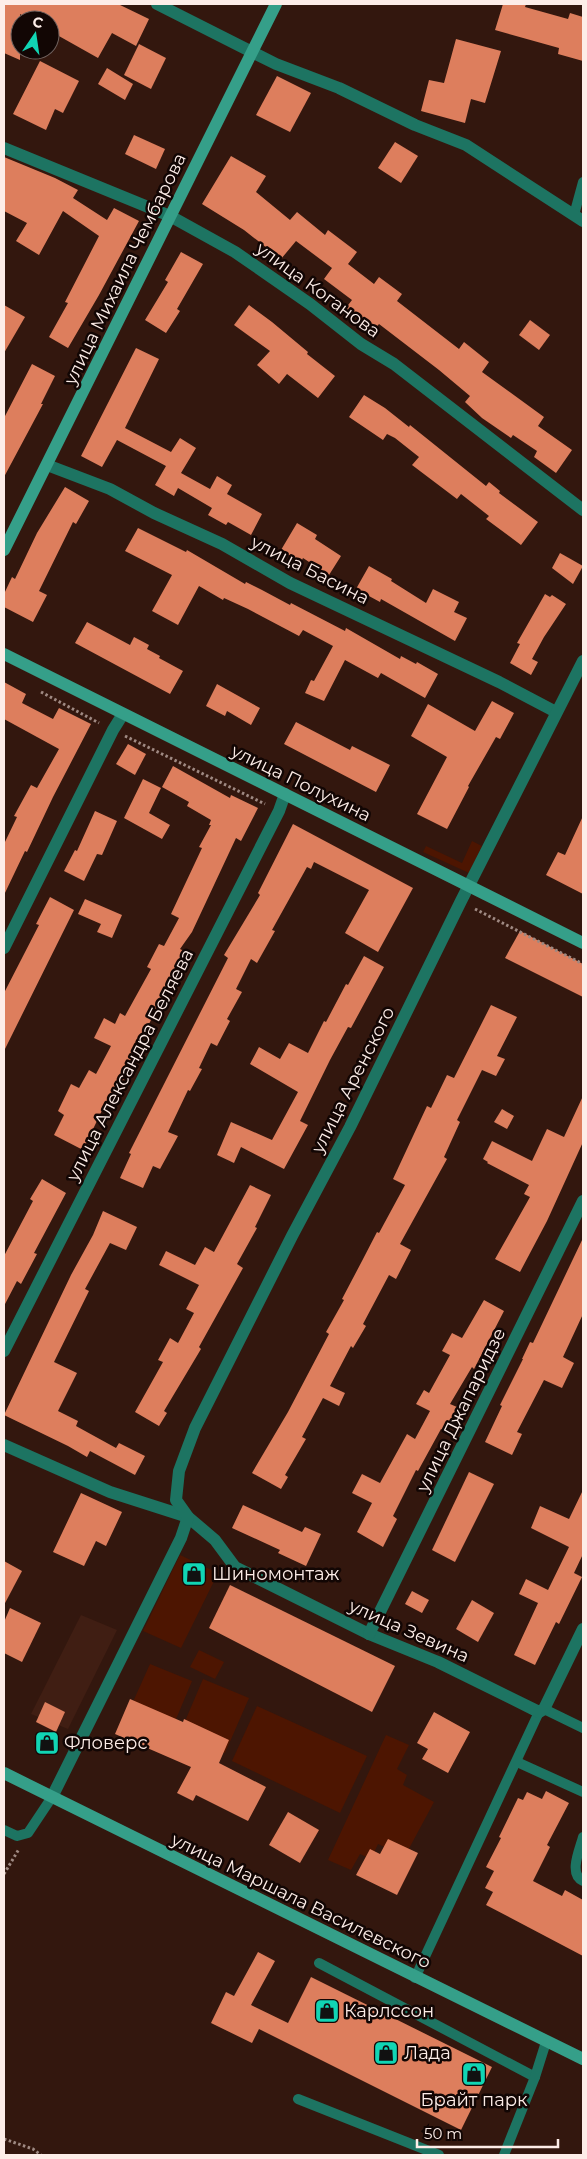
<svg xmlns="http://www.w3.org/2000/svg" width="587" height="2159" font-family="Montserrat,sans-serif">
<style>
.built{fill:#401e13}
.green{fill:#4d1501}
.building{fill:#dd7e5d}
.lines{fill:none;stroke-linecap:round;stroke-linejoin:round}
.path{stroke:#9f8982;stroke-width:3;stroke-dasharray:2.5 2.5;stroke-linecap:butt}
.lane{stroke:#1d7462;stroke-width:10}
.street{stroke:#1d7462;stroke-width:12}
.secondary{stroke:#359f89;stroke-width:12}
.labels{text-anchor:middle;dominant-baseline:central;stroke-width:5;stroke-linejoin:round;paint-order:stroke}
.street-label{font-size:18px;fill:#fdede8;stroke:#120604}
.poi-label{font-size:18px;fill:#fdede8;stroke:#120604;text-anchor:start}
</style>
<rect width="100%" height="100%" fill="#33170e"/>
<!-- built -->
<polygon class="built" points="81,1615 117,1630 68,1729 31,1714"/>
<!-- green -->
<g class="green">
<polygon points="472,841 482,846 469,873 423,852 426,846 462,863"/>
<polygon points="180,1555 218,1573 181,1648 143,1631"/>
<polygon points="199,1650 224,1662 215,1679 190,1667"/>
<polygon points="150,1664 192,1681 171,1731 128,1713"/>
<polygon points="203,1679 249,1698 225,1753 180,1733"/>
<polygon points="257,1706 367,1756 340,1813 232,1761"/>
<polygon points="386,1735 409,1745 397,1769 407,1775 403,1785 434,1802 405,1856 378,1844 371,1859 360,1854 351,1870 328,1860"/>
</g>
<!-- building -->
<g class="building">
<polygon points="4,4 118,4 149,19 136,46 112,33 98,58 50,31 50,20 30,20 20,14 20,60 4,53"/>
<polygon points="503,4 526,4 525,7 568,19 570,13 583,17 583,61 558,54 559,48 495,30"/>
<polygon points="456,39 501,51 485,103 471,99 465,123 421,111 429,80 444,83"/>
<polygon points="139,44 166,58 151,89 124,75"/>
<polygon points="40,61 79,81 63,113 55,109 46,130 13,114"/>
<polygon points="107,68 133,84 125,100 98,84"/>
<polygon points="277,76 311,93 290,132 256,115"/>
<polygon points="134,135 165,149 156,169 125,154"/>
<polygon points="395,142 418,156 401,183 378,168"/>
<polygon points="231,156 266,176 256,192 290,220 297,212 325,235 328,230 357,252 348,264 374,284 379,277 402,294 397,301 459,349 464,342 489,362 482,372 544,417 538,426 572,450 556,473 534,457 537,451 513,435 511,438 482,418 465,402 470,396 439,370 379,324 373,331 345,309 352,300 324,279 332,268 296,241 281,259 244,230 202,204"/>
<polygon points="4,157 55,178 78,190 73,198 107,220 114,208 139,221 99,295 68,348 49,337 68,303 65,302 99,236 63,211 39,255 16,241 27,223 4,211"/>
<polygon points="181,252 203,264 177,309 180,311 166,333 145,320 168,282 165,280"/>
<polygon points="4,305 25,317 4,353"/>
<polygon points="249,305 272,322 308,352 307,354 335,376 318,398 287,374 279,384 257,365 270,351 234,325"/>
<polygon points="530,320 550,335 539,350 519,335"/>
<polygon points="136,348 159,359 125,428 171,452 180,438 196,448 181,473 210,489 217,476 232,485 227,494 262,514 251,535 228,522 226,525 208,515 212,508 178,488 174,496 155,485 166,466 117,440 102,467 81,456"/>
<polygon points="32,364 55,376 41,404 43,404 4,477 4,418"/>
<polygon points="364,395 385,408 409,427 410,425 486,486 489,482 500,491 499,493 538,522 521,545 486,519 489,516 461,494 457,499 412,465 419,457 395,438 387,434 383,440 349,417"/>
<polygon points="65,487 89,501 76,524 73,522 39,591 47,595 33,622 4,607 4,594 12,577 15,579 37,533"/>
<polygon points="297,523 317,535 315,539 341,556 329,575 303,558 301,562 281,550"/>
<polygon points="138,528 186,552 187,550 245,584 246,582 262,590 290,605 291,603 345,631 346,628 400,659 401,656 416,664 417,662 438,674 425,698 381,673 378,678 345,660 324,701 305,693 311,680 314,681 333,646 303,630 299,636 248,609 224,598 223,600 199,586 178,625 152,611 172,575 125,551"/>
<polygon points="560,553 583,566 573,584 552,568"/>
<polygon points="369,566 392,579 391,581 426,603 433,589 459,602 454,612 467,618 455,641 381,599 380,602 356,589"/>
<polygon points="545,594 550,597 552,595 566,604 544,637 532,659 538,662 531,675 510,663 520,644 517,643"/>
<polygon points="87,622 130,645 134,637 149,645 147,649 160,656 159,658 183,671 170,694 75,643"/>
<polygon points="4,682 26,694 22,703 53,719 59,708 91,724 53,797 27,852 25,851 4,895 4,844 17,817 14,816 31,785 37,788 59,749 4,719"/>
<polygon points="217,684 260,708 251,725 227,711 225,716 206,706"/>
<polygon points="492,701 514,713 500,739 496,737 468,786 469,787 447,829 417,814 447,757 411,736 428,704 475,731"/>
<polygon points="296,722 350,750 352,746 390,765 376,792 284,744"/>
<polygon points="128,744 146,754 135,775 116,764"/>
<polygon points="173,766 230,798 231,795 258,808 241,841 236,838 192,932 180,949 188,953 171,985 173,986 163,1003 160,1002 127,1068 129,1069 111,1103 107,1100 83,1150 54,1135 64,1115 58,1111 71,1084 79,1088 89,1070 96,1074 111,1046 94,1038 104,1018 115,1024 120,1013 125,1016 151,969 147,967 159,944 164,946 179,918 171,914 202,848 199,847 211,825 209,825 211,820 187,806 189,802 162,787"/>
<polygon points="143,779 161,788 149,813 170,825 162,839 124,818"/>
<polygon points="95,811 117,821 102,855 97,854 84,881 64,871 75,850 77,851"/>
<polygon points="583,816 583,894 546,875 558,852 565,855"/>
<polygon points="293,824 413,888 378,952 345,933 369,890 314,862 311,869 307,867 272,930 275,931 257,963 251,959 236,989 242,992 227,1019 230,1021 217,1046 211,1043 199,1068 202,1069 190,1091 188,1090 168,1132 178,1136 160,1169 153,1166 143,1188 120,1178 131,1154 129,1153 228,958 224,955 260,895 258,893"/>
<polygon points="50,897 74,910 4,1051 4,993 39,925 36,924"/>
<polygon points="85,899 122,915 112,938 97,932 101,924 78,914"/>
<polygon points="520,931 583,964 583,997 505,958"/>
<polygon points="364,956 384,967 351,1028 348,1027 330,1060 300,1121 308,1125 284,1169 241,1147 234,1163 217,1155 231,1122 272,1140 298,1092 250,1064 259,1047 280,1059 289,1043 308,1053 324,1021 326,1022 346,984 348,985"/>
<polygon points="491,1005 517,1017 497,1056 505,1059 496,1076 482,1070 457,1120 460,1122 444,1157 447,1159 400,1244 411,1250 396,1279 389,1275 363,1324 366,1326 353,1348 351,1346 330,1386 345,1393 339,1406 323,1398 302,1437 306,1439 285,1475 288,1477 281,1489 252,1473 288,1412 329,1334 326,1332 344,1300 342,1299 362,1261 377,1232 379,1233 405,1185 393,1179 427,1106 431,1108 447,1075 454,1078"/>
<polygon points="583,1096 583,1142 547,1221 520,1272 495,1259 530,1197 524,1194 529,1185 487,1163 488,1162 483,1159 492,1141 532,1161 547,1129 564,1137"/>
<polygon points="502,1109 514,1116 507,1129 494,1122"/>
<polygon points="42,1179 66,1193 34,1253 37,1254 21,1284 17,1281 4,1306 4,1256 33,1201 30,1199"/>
<polygon points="250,1185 271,1195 255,1227 257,1228 237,1264 243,1268 199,1347 201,1349 164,1411 167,1413 159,1426 135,1412 163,1362 158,1360 170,1338 178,1343 194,1313 186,1309 199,1285 159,1265 166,1251 195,1265 205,1247 214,1252"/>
<polygon points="103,1211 137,1227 126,1250 110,1243 85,1289 89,1291 54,1362 77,1373 58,1411 78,1421 76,1426 116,1448 119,1443 145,1456 135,1475 90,1451 87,1457 68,1446 4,1415 71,1275 93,1235"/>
<polygon points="583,1238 583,1314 563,1357 574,1363 562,1388 544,1380 517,1432 522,1434 512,1455 485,1442 502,1406 500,1405 523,1359 522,1359 530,1342 533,1343"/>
<polygon points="484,1300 504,1311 474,1369 472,1367 450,1404 457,1407 445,1431 441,1429 418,1471 416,1470 393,1516 397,1519 383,1547 357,1532 372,1503 352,1493 362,1474 380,1483 407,1434 415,1439 430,1411 416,1404 424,1390 429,1393 450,1355 442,1351 452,1333 462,1338"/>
<polygon points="469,1472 494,1484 455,1562 432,1550"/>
<polygon points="583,1490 583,1554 574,1573 582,1577 559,1624 556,1622 535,1665 514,1655 538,1603 519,1594 526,1579 548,1590 569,1547 531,1528 540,1506 569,1519"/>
<polygon points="81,1493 122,1512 106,1546 96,1541 84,1566 53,1552"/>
<polygon points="243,1505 302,1532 305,1527 321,1534 306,1566 278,1553 280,1550 232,1528"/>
<polygon points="4,1561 22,1571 4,1605"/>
<polygon points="230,1585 395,1666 372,1712 209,1628"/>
<polygon points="412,1591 429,1600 422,1613 405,1604"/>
<polygon points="472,1600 494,1613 478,1642 456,1629"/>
<polygon points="10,1608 41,1623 22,1662 4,1653 4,1622"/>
<polygon points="130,1699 183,1722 184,1719 229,1740 219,1763 266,1787 248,1821 196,1795 193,1801 177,1793 191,1767 115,1734"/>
<polygon points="45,1702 65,1712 56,1732 36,1722"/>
<polygon points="434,1712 470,1732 448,1773 422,1759 428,1749 417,1743"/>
<polygon points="546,1791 569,1803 547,1845 550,1847 533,1881 562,1896 565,1890 583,1900 583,1956 486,1905 493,1892 485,1888 494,1871 486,1867 501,1838 499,1837 518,1798 523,1800 527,1792 542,1799"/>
<polygon points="288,1812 319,1830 300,1863 269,1845"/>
<polygon points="388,1839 418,1853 397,1895 356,1875 370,1849 380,1854"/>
<polygon points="258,1952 275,1961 251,2005 288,2023 311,1977 492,2067 461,2130 259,2029 252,2043 211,2023 226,1992 234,1996"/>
</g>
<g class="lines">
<!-- path -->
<g class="path">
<polyline points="41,692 99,723"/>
<polyline points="125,736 265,804"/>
<polyline points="475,909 583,964"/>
<polyline points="4,1874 19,1849"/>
<polyline points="4,2139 33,2149 41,2155"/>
</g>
<!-- lane -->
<g class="lane">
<polyline points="574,215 583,182"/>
<polyline points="544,1709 583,1728"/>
<polyline points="517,1762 583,1792"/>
<polyline points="4,1830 17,1836 28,1833 52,1797"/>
<path d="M 583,1837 C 580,1849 568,1874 583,1881"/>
<polyline points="319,1963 535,2077"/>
<polyline points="415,1978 539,1712"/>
<polyline points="298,2099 439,2155"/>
<polyline points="504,2155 535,2077 546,2042"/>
</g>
<!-- street -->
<g class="street">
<polyline points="157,4 276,64 339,88 415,125 466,145 583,221"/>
<polyline points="4,148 170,216 235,252 310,304 361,344 394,364 583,510"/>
<polyline points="47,465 110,489 154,513 222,544 290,583 499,682 556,712"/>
<polyline points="4,948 113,730 123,714"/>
<polyline points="4,1351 279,811 285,794"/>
<polyline points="4,1445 110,1492 188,1517 215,1540 235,1567 369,1634 438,1662 539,1712 544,1709 583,1629"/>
<polyline points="369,1634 583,1201"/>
<polyline points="52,1797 181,1538 188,1517 176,1500 179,1471 195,1428 292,1236 350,1127 461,901 583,661"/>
</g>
<!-- secondary -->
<g class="secondary">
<polyline points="4,550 276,4"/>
<polyline points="4,654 583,943"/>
<polyline points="4,1773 583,2059"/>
</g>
</g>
<!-- icons -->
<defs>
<symbol id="shop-square" viewBox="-11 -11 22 22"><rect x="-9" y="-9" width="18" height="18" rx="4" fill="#11d5b4" stroke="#120604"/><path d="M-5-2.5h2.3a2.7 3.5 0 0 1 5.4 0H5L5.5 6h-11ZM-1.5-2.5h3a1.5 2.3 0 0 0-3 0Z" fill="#111"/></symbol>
</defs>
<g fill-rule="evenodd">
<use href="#shop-square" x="180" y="1560" width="28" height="28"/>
<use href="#shop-square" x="33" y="1729" width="28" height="28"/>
<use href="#shop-square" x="313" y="1997" width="28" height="28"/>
<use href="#shop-square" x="372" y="2039" width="28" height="28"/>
<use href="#shop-square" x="460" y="2060" width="28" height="28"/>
</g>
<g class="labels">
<!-- street labels -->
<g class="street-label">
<text transform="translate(125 269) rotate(-64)">улица Михаила Чембарова</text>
<text transform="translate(318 290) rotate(36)">улица Коганова</text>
<text transform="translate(310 570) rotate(27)">улица Басина</text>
<text transform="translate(301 783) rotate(26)">улица Полухина</text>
<text transform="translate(130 1065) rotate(-63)">улица Александра Беляева</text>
<text transform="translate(353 1080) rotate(-63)">улица Аренского</text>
<text transform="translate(461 1410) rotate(-64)">улица Джапаридзе</text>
<text transform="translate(409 1631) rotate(24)">улица Зевина</text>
<text transform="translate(301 1901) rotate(26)">улица Маршала Василевского</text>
</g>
<!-- poi labels -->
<g class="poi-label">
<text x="212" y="1574">Шиномонтаж</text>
<text x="64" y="1743">Фловерс</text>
<text x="344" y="2011">Карлссон</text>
<text x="404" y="2053">Лада</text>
<text x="474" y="2100" text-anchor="middle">Брайт парк</text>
</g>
</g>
<!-- border -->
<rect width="587" height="2159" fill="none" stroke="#fdede8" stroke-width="10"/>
<!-- north arrow -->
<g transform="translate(35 35) rotate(13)"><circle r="24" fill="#120604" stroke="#70625f"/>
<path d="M0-4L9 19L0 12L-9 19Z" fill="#11d5b4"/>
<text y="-8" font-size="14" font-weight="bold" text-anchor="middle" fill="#fdede8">С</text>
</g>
<!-- scale -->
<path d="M417 2139v8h141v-8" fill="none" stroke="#fdede8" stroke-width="2.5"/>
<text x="424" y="2139" font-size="15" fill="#fdede8" stroke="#120604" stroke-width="4" paint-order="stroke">50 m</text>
</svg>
